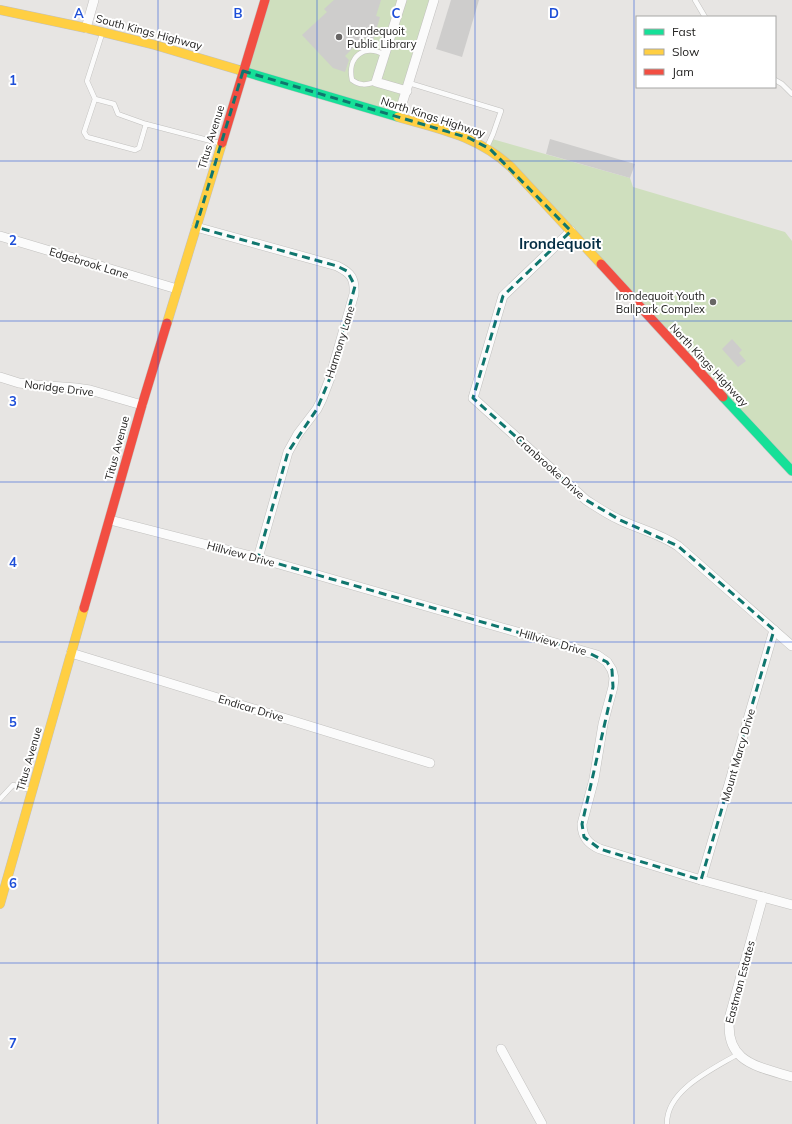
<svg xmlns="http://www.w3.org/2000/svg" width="792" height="1124" font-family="Mulish,sans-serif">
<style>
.green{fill:#cfdfbe}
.building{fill:#cecdcc}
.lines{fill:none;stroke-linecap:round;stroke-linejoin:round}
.lane-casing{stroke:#c2c1bf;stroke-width:5.5}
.street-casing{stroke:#c2c1bf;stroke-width:10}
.fast-casing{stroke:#c2c1bf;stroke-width:10}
.slow-casing{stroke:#c2c1bf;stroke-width:10}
.jam-casing{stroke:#c2c1bf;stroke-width:10}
.lane{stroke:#fbfbfb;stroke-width:4.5}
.street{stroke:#fbfbfb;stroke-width:9}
.fast{stroke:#16e098;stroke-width:9}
.slow{stroke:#ffcf43;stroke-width:9}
.jam{stroke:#f24e42;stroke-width:9}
.marked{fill:none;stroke:#0f766e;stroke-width:3;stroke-dasharray:8 5;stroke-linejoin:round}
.grid{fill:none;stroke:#1d4ed8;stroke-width:1;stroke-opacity:0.55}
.poi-dot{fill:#686665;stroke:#fff;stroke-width:1.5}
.labels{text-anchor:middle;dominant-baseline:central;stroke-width:4;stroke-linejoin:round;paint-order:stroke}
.poi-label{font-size:11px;fill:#232221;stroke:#fff;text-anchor:start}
.street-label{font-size:11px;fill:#232221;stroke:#fff}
.district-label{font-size:15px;font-weight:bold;fill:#052e45;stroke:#fff}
.grid-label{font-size:13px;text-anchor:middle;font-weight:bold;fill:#1d4ed8;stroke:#fff;stroke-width:4;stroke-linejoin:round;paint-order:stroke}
</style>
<rect width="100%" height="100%" fill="#e7e5e3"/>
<!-- green -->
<g class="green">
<polygon points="265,0 435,0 400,118 243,71"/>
<polygon points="492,139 630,178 633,187 785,232 792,241 792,471 490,149"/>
</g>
<!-- building -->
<g class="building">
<polygon points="334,0 381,0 376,16 380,17 373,41 363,38 345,56 349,60 345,72 333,68 302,35 327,12 324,9"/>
<polygon points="451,0 479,0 462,57 436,49"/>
<polygon points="550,139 635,164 630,178 546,154"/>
<polygon points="732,339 742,350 739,353 746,361 738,367 722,349"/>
</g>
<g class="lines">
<defs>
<g id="lane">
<polyline points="695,0 705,17"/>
<polyline points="102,34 87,81 95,99 84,132 87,137 135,150 139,148 146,124 219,143"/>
<polyline points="775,80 782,84 792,94"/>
<path d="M 376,82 C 366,85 360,86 352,80 C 347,57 364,43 385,55"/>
<polyline points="409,83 501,111 493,134 487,147"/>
<polyline points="95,99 114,104 118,114 146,124"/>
<polyline points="0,799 13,785 31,790"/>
<path d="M 667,1124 C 666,1090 713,1069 738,1054"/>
</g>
<g id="street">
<polyline points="402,0 376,82 407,91"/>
<polyline points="86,28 94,0"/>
<polyline points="398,117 434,0"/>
<path d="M 196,227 L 337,266 C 351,273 355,278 354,294 L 330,378 L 322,399 L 317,409 L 298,434 L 288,452 L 258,558"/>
<path d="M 571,231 L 503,296 L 473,398 L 586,500 C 597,507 607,514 618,519 C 638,529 659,533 678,546 L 792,646"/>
<polyline points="0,236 177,289"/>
<polyline points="0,377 19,383 36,385 76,388 90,390 142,405"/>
<path d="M 110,520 L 258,558 L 597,655 L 607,662 L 612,670 L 614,678 L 613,687 L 603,724 L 594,779 L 582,824 C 582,837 588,844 600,849 L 701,880 L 792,905"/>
<polyline points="71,653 430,763"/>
<polyline points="701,880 774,630"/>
<path d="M 763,897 L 730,1015 C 723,1062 756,1066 792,1077"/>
<polyline points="501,1049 542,1124"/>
</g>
<g id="fast">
<polyline points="239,70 398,117"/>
<polyline points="723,397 792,471"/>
</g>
<g id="slow">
<polyline points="0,10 86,28 155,45 239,70"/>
<path d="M 398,117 C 440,129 478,136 511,167 L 601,264"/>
<polyline points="167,323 222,143"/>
<polyline points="0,904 84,608"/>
</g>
<g id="jam">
<polyline points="222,143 265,0"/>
<polyline points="601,264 723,397"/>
<polyline points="84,608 142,405 167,323"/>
</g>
</defs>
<!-- lane casing -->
<use href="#lane" class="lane-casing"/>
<!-- street casing -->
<use href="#street" class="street-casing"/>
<!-- fast casing -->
<use href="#fast" class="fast-casing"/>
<!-- slow casing -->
<use href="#slow" class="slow-casing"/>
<!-- jam casing -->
<use href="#jam" class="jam-casing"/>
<!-- lane -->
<use href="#lane" class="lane"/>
<!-- street -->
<use href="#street" class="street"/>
<!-- fast -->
<use href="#fast" class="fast"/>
<!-- slow -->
<use href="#slow" class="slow"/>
<!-- jam -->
<use href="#jam" class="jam"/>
</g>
<!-- marked area -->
<path class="marked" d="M 243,71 L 469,138 L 490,149 L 571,231 L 503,296 L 473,398 L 586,500 L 620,520 L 678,546 L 774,630 L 701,880 L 600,849 L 584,837 L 582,824 L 613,687 L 612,670 L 607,662 L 587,652 L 258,558 L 288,452 L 317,409 L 330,378 L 355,286 L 347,271 L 337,266 L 196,227 Z"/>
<!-- grid -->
<path class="grid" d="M 158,0 L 158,1124M 317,0 L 317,1124M 475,0 L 475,1124M 634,0 L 634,1124M 0,161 L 792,161M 0,321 L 792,321M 0,482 L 792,482M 0,642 L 792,642M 0,803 L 792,803M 0,963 L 792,963"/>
<!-- markers -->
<g class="poi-dot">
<circle cx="339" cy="37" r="4"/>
<circle cx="713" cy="302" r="4"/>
</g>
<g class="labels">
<!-- poi labels -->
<g class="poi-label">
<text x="347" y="31">Irondequoit<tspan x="347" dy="13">Public Library</tspan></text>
<text x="705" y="296" text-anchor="end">Irondequoit Youth<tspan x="705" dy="13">Ballpark Complex</tspan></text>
</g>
<!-- street labels -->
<g class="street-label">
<text transform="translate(149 32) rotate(15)">South Kings Highway</text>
<text transform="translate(433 117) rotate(18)">North Kings Highway</text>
<text transform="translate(211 137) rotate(-73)">Titus Avenue</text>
<text transform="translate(89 263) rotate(17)">Edgebrook Lane</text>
<text transform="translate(340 342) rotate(-73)">Harmony Lane</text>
<text transform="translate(709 365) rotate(47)">North Kings Highway</text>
<text transform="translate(59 388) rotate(7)">Noridge Drive</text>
<text transform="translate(117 448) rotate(-75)">Titus Avenue</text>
<text transform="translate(550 467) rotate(42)">Cranbrooke Drive</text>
<text transform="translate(241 554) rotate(15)">Hillview Drive</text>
<text transform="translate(553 642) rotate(16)">Hillview Drive</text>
<text transform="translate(251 708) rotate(17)">Endicar Drive</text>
<text transform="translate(738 755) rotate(-74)">Mount Marcy Drive</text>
<text transform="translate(29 759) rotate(-74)">Titus Avenue</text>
<text transform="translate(740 982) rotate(-75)">Eastman Estates</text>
</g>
<!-- district labels -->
<g class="district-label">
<text x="560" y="243">Irondequoit</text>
</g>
</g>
<g class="grid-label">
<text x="79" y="18">A</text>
<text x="238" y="18">B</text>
<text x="396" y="18">C</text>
<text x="554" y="18">D</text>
<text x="13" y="85">1</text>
<text x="13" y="245">2</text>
<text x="13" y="406">3</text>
<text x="13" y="567">4</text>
<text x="13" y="727">5</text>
<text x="13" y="888">6</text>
<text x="13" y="1048">7</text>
</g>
<!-- legend -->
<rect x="636" y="16" width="140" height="72" fill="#ffffff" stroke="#a7a7a6"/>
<rect x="644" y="29" width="20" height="6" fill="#16e098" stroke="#a7a7a6"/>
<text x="672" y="36" font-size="12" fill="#232221">Fast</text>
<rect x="644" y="49" width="20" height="6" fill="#ffcf43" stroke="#a7a7a6"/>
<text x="672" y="56" font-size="12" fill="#232221">Slow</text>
<rect x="644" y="69" width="20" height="6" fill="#f24e42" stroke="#a7a7a6"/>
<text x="672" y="76" font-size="12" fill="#232221">Jam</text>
</svg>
